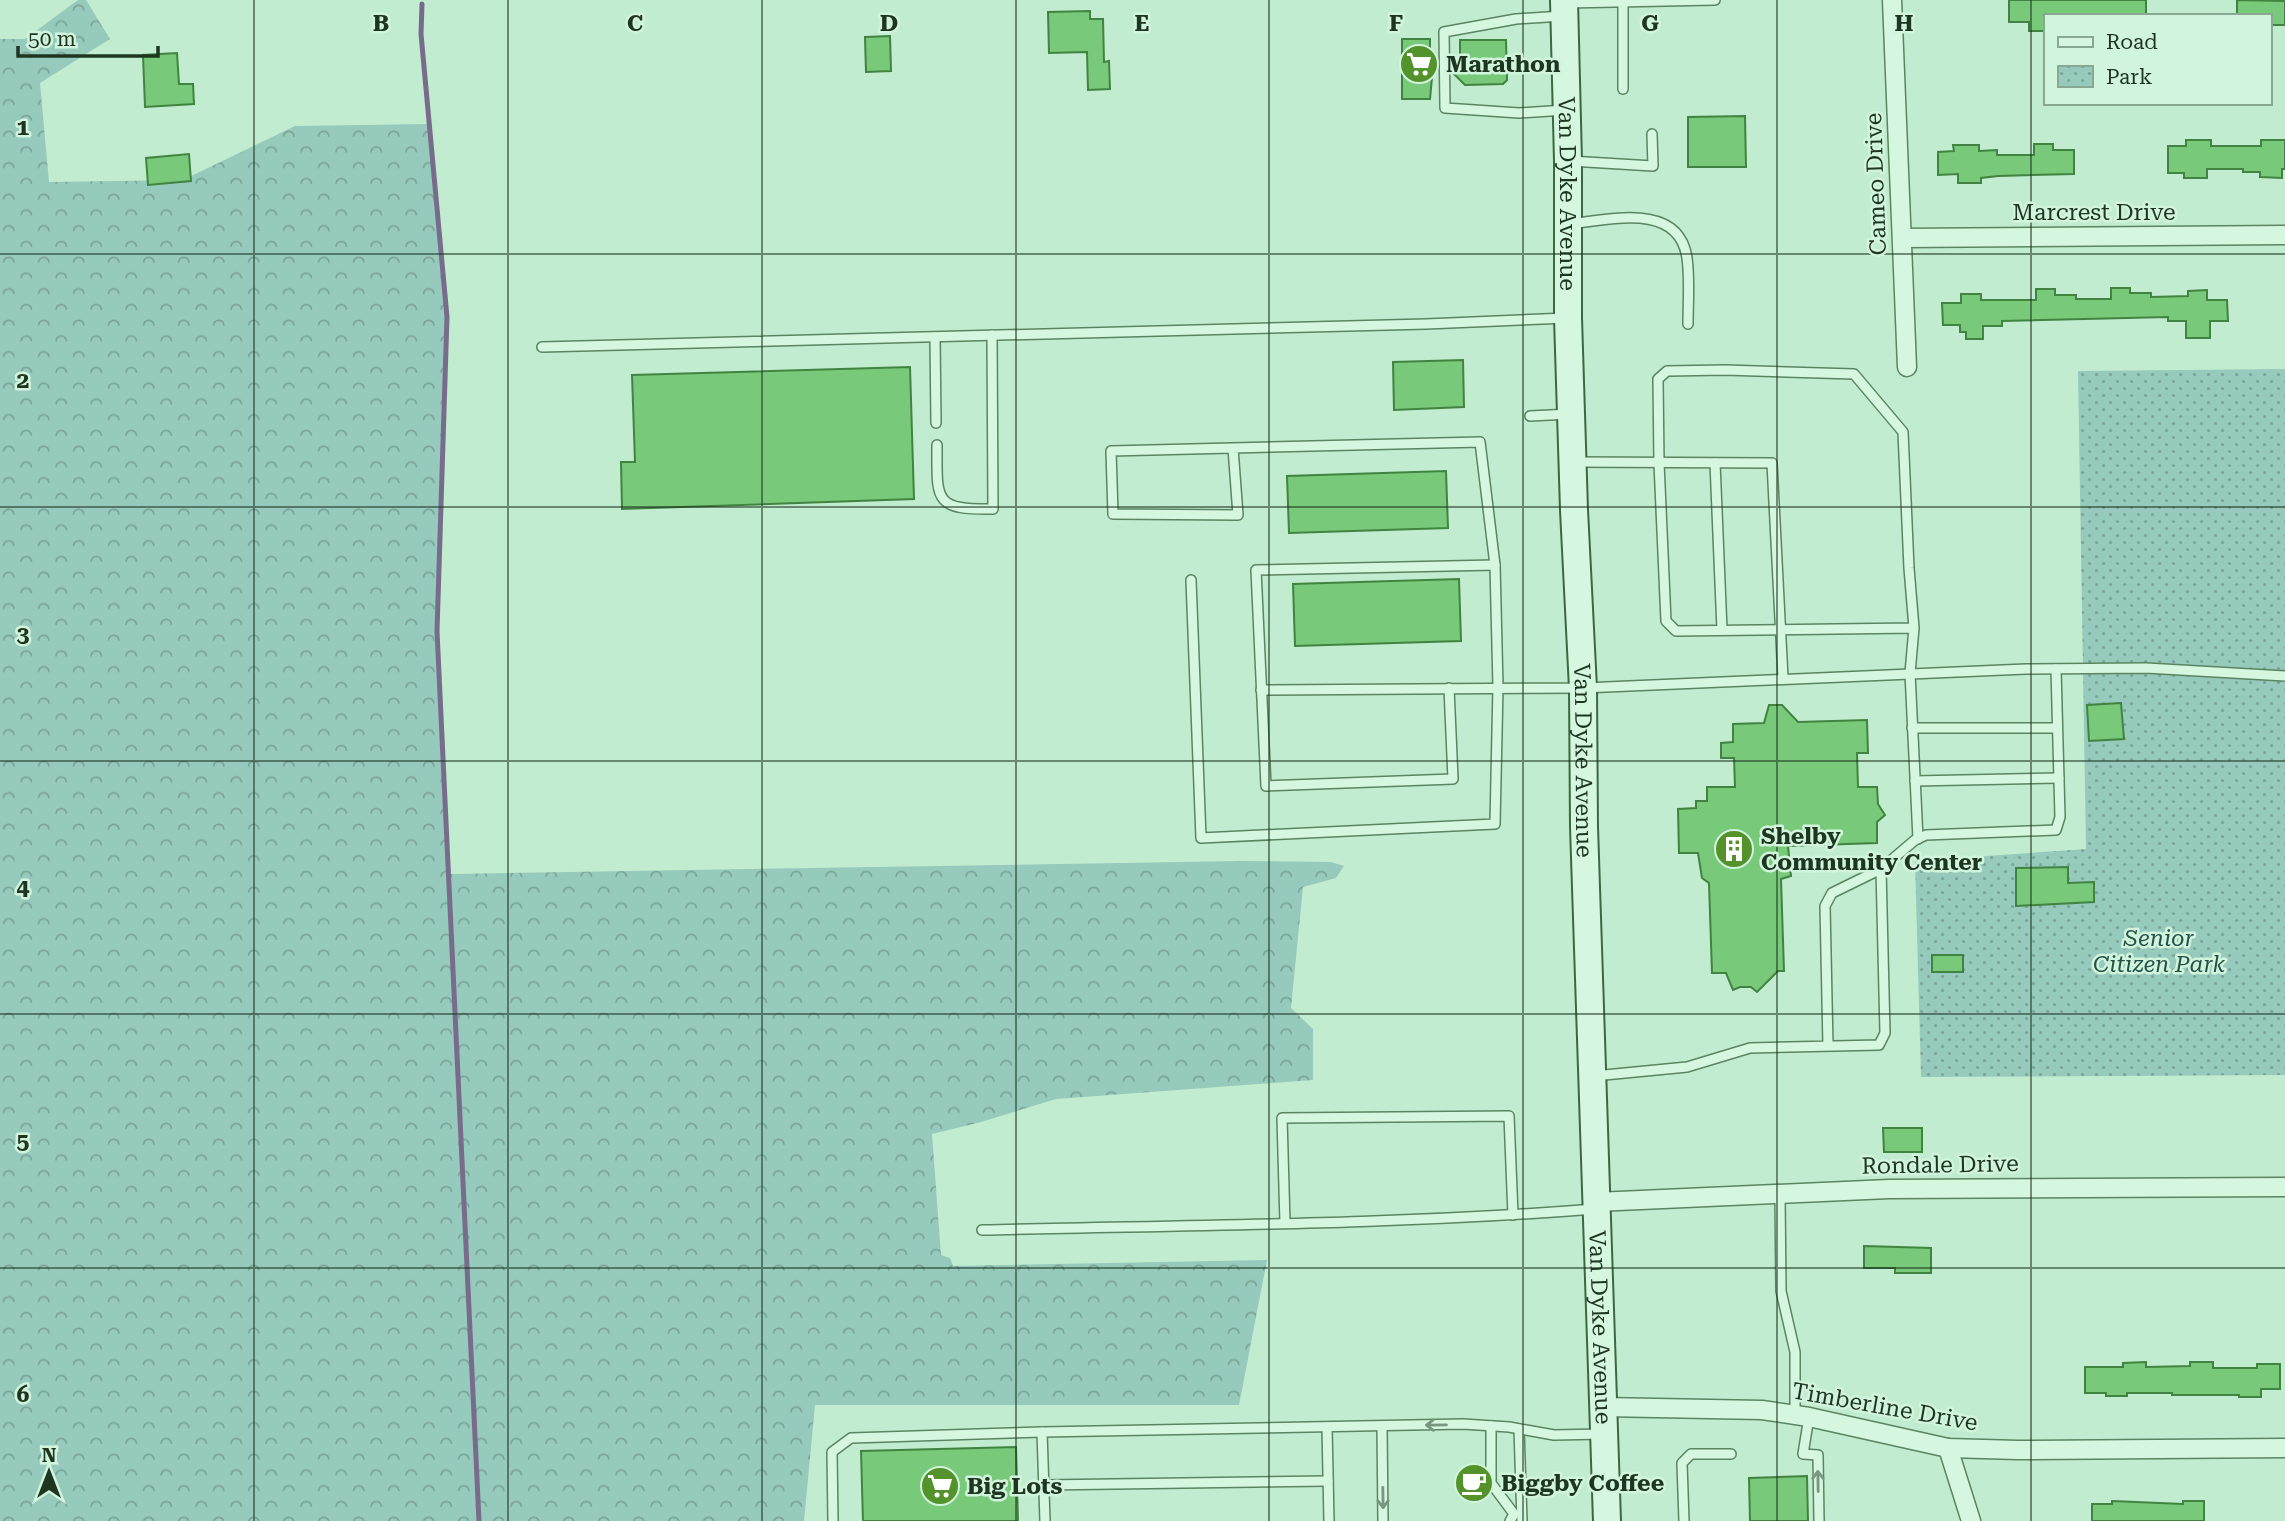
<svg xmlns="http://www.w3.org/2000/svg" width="2285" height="1521" font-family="'Roboto Serif',serif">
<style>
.forest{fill:url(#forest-crowns)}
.park{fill:url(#park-dots)}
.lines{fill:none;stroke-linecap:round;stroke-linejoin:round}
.stream{stroke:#786c8c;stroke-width:5}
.building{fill:#79c97b;stroke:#418341;stroke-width:2}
.lane-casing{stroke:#5a8560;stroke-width:12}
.street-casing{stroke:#5a8560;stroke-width:21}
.secondary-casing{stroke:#3d6742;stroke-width:30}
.lane{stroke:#d5f7e0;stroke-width:9}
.street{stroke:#d5f7e0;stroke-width:18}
.secondary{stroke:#d5f7e0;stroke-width:26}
.oneway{stroke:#7a9680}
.grid{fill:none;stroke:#1e3520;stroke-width:2;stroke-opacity:0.55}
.labels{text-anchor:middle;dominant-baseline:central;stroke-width:5;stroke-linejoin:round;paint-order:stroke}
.poi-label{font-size:23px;font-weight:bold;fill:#1e3520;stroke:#d1f4dc;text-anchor:start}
.street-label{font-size:23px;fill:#1e3520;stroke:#d1f4dc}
.park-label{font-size:23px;font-style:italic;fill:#25514b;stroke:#d1f4dc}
.grid-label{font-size:23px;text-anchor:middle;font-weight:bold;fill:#1e3520;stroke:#d1f4dc;stroke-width:5;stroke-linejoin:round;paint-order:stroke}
</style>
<defs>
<pattern id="forest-crowns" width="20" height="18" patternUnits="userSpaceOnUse" patternTransform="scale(1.75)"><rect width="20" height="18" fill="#96cabc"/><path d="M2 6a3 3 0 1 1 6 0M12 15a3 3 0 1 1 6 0" fill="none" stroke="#7aa598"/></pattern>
<pattern id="park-dots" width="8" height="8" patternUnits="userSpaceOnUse" patternTransform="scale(1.75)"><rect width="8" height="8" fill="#96cabc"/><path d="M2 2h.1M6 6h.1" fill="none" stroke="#7aa598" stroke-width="1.8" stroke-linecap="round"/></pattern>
</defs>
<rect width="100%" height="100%" fill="#c2eccf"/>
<!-- forest -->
<polygon class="forest" points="78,0 86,0 110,39 40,83 49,182 183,180 295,126 429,124 447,317 437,631 449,874 1239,861 1331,862 1344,866 1336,878 1303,887 1291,1008 1313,1029 1313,1080 1056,1099 981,1122 932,1134 941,1255 950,1258 953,1266 1267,1260 1239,1405 815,1405 804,1521 0,1521 0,39 25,39"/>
<!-- park -->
<polygon class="park" points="2285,369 2285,1075 1921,1077 1915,861 2086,849 2078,371"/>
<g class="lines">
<!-- stream -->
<polyline class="stream" points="422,4 421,34 447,317 437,631 479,1521"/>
</g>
<!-- building -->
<g class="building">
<polygon points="2009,0 2146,0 2146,16 2045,16 2045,31 2029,31 2029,22 2009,22"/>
<polygon points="2237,0 2285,1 2285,25 2269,25 2269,16 2237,16"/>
<polygon points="1090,11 1090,19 1103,19 1104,62 1109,61 1110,89 1088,90 1087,52 1049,53 1048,12"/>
<polygon points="890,36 891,71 866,72 865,37"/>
<polygon points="1402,39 1430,39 1430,67 1433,67 1430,99 1402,99"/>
<polygon points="1460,40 1506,40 1507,80 1503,84 1465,85 1452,72 1451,67 1460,67"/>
<polygon points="177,53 179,84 193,84 194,104 145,107 143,55"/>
<polygon points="1745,116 1746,167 1688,167 1688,117"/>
<polygon points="2186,140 2211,140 2211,146 2261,146 2261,140 2285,140 2285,169 2282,169 2282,178 2260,177 2260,172 2243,172 2243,169 2207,169 2207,178 2184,178 2184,173 2168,173 2168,146 2186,146"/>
<polygon points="2034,144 2053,144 2053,150 2074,150 2074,174 1998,176 1981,178 1981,183 1958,183 1958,174 1938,175 1938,152 1954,151 1953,145 1979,145 1979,151 1997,150 1997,155 2034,155"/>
<polygon points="189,154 191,181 148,185 146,158"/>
<polygon points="2111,288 2130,288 2130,293 2151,293 2151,297 2188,296 2188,291 2207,290 2207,300 2227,300 2228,321 2210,321 2210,338 2186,338 2186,321 2168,321 2168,317 2002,321 2002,326 1983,326 1983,339 1966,339 1966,332 1960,332 1960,325 1943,325 1942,303 1961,303 1961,294 1981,294 1981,300 2036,300 2036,289 2055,289 2055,295 2076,295 2076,299 2111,299"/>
<polygon points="1463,360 1464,407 1394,410 1393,362"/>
<polygon points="910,367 914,499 622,509 621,462 635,462 632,375"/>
<polygon points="1446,471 1448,528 1289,533 1287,476"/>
<polygon points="1459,579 1461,641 1295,646 1293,584"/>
<polygon points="2121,703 2124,739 2089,741 2087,705"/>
<polygon points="1769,705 1782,705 1798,722 1867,720 1868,753 1857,753 1858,787 1877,787 1878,804 1885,815 1877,822 1877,843 1788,846 1791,876 1781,879 1784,971 1778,971 1757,992 1751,987 1740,987 1733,990 1726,973 1712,973 1709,883 1702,878 1698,853 1679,853 1678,809 1696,808 1696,801 1707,801 1707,787 1735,787 1734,758 1721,758 1721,743 1733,742 1733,724 1764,723"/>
<polygon points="2068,867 2068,883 2094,882 2094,902 2016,906 2016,868"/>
<rect x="1932" y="955" width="31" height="17"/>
<polygon points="1883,1128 1922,1128 1922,1152 1884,1152"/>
<polygon points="1864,1246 1931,1248 1931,1273 1895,1273 1895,1268 1864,1268"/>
<polygon points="2146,1362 2146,1367 2190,1366 2190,1362 2213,1362 2213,1368 2257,1368 2257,1364 2280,1364 2280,1389 2261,1389 2261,1397 2239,1397 2239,1395 2172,1395 2172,1393 2127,1393 2127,1396 2106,1396 2106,1393 2085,1393 2085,1367 2123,1367 2123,1363"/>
<polygon points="1016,1447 1018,1521 863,1521 861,1451"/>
<polygon points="1807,1476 1808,1521 1750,1521 1749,1478"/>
<polygon points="2112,1501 2183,1504 2183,1501 2204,1501 2204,1521 2092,1521 2092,1504 2112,1504"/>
</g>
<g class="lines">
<defs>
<g id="lane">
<polyline points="1566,3 1715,0"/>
<polyline points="1623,3 1623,89"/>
<polyline points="1563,16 1516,19 1444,32 1445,108 1519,113 1565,110"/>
<polyline points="1570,161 1653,166 1652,134"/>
<path d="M 1570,224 C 1608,220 1679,201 1687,258 C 1690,279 1688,303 1688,324"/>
<polyline points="935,337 936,423"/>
<polyline points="542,347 1426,324 1567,318"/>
<polyline points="1530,416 1570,414"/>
<path d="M 937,445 C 937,500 933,510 993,509 L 992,335"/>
<polyline points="1574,462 1772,463 1783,678"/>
<polyline points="1715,463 1722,630"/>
<polyline points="1191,580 1201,838 1495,824 1498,687 1495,565 1480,442 1111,451 1113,514 1238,515 1233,448"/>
<polyline points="1914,628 1676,631 1666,621 1659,463 1658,379 1667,371 1725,370 1854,374 1903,432 1909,568 1914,628 1910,673 1918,839"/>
<polyline points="1449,688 1453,779 1266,786 1256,570 1495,565"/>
<polyline points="1261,690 1583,688 2026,669 2146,668 2285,676"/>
<polyline points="1912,728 2057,728"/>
<polyline points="1915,781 2059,778"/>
<polyline points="1881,869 1915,840 1926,835 2056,830 2060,817 2056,669"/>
<polyline points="1594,1076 1687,1067 1750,1048 1879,1045 1885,1033 1881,869 1832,893 1825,906 1828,1046"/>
<polyline points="1780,1195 1781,1291 1795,1352 1795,1415"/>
<polyline points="1285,1223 1282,1118 1509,1116 1513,1215"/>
<path d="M 982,1230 C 1186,1225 1391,1225 1595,1209"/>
<polyline points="1809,1417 1803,1454 1818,1455 1819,1521"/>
<polyline points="1382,1426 1383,1521"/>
<polyline points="1491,1426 1491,1483 1514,1514 1510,1521"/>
<polyline points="1327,1427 1329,1521"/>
<polyline points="1519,1429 1522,1521"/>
<polyline points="1042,1432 1045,1521"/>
<polyline points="1044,1485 1328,1481"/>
<polyline points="833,1521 832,1452 851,1438 1042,1432 1463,1424 1509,1427 1554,1435 1603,1434"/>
<polyline points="1684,1521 1682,1463 1691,1454 1731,1454"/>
</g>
<g id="street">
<polyline points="1892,0 1907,367"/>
<polyline points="1903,238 2285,235"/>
<polyline points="1596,1202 1889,1189 2285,1187"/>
<polyline points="1603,1407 1762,1410 1809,1417 1948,1448 2018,1450 2285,1448"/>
<polyline points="1948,1448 1971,1521"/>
</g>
<g id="secondary">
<path id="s1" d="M 1564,0 L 1568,161 L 1568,318 L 1574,510 L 1583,688 L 1584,827 L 1607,1521"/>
</g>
</defs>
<!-- lane casing -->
<use href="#lane" class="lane-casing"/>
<!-- street casing -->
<use href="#street" class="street-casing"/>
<!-- secondary casing -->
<use href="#secondary" class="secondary-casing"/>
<!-- lane -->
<use href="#lane" class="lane"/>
<!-- street -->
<use href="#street" class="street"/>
<!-- secondary -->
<use href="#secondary" class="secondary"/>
</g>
<!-- one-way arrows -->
<defs><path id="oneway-shaft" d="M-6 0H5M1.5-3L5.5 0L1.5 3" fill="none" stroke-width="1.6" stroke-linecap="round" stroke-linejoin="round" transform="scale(1.75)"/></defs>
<g class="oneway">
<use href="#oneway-shaft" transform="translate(1436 1425) rotate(179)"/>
<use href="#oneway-shaft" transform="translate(1818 1481) rotate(-91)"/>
<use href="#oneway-shaft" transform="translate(1383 1498) rotate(89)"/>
</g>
<!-- grid -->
<path class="grid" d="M 254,0 L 254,1521M 508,0 L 508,1521M 762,0 L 762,1521M 1016,0 L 1016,1521M 1269,0 L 1269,1521M 1523,0 L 1523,1521M 1777,0 L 1777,1521M 2031,0 L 2031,1521M 0,254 L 2285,254M 0,507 L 2285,507M 0,761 L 2285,761M 0,1014 L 2285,1014M 0,1268 L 2285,1268"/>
<!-- icons -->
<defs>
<symbol id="supermarket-disc" viewBox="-11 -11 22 22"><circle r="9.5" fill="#54922c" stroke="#d1f4dc"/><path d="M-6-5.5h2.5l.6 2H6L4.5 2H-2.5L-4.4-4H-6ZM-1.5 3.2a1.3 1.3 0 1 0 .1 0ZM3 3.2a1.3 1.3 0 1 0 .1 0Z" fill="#fff"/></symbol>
<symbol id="building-disc" viewBox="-11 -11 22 22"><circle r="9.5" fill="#54922c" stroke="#d1f4dc"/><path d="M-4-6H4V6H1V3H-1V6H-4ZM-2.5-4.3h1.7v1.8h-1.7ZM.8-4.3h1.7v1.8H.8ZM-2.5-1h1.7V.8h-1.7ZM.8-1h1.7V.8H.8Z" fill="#fff"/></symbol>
<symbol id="cafe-disc" viewBox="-11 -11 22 22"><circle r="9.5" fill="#54922c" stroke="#d1f4dc"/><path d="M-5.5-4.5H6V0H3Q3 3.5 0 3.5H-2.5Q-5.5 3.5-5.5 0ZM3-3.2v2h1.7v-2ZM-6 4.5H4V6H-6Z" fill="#fff"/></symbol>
</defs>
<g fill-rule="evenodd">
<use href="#supermarket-disc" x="1397" y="42" width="44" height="44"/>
<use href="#building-disc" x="1712" y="827" width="44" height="44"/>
<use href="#cafe-disc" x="1452" y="1461" width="44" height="44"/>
<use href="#supermarket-disc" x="918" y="1464" width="44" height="44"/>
</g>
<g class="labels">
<!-- poi labels -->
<g class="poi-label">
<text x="1446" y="64">Marathon</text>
<text x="1761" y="836">Shelby<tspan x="1761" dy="26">Community Center</tspan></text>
<text x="1501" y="1483">Biggby Coffee</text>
<text x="967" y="1486">Big Lots</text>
</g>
<!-- street labels -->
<g class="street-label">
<text transform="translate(1876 184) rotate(-92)">Cameo Drive</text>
<text stroke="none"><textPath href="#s1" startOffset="194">Van Dyke Avenue</textPath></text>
<text x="2094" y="212">Marcrest Drive</text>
<text stroke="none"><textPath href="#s1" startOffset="761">Van Dyke Avenue</textPath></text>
<text transform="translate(1940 1165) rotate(-1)">Rondale Drive</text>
<text stroke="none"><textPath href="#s1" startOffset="1328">Van Dyke Avenue</textPath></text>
<text transform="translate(1885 1407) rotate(10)">Timberline Drive</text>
</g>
<!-- park labels -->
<g class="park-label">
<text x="2159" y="938">Senior<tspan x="2159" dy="26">Citizen Park</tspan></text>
</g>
</g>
<g class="grid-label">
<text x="381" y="31">B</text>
<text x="635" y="31">C</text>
<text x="889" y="31">D</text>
<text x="1142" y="31">E</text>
<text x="1396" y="31">F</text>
<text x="1650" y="31">G</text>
<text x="1904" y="31">H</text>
<text x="23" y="135">1</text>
<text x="23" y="388">2</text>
<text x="23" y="642">3</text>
<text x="23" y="895">4</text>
<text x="23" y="1149">5</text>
<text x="23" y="1402">6</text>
</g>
<!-- legend -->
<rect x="2044" y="14" width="228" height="91" fill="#d1f4dc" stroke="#89a891" stroke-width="2"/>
<rect x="2058" y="37" width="35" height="10" fill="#d5f7e0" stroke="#89a891" stroke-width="2"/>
<text x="2106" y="49" font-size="21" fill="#1e3520">Road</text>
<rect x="2058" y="66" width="35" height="21" fill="url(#park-dots)" stroke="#89a891" stroke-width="2"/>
<text x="2106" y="84" font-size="21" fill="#1e3520">Park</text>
<!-- north arrow -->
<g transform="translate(49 1472)" stroke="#d1f4dc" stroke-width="5" paint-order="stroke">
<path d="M0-5L12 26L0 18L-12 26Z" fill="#1e3520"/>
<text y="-10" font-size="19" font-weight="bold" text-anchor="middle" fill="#1e3520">N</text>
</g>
<!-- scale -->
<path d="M18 46v10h140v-10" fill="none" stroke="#1e3520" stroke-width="3.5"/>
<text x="28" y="46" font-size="21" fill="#1e3520" stroke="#d1f4dc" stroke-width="5" paint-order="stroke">50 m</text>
</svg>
